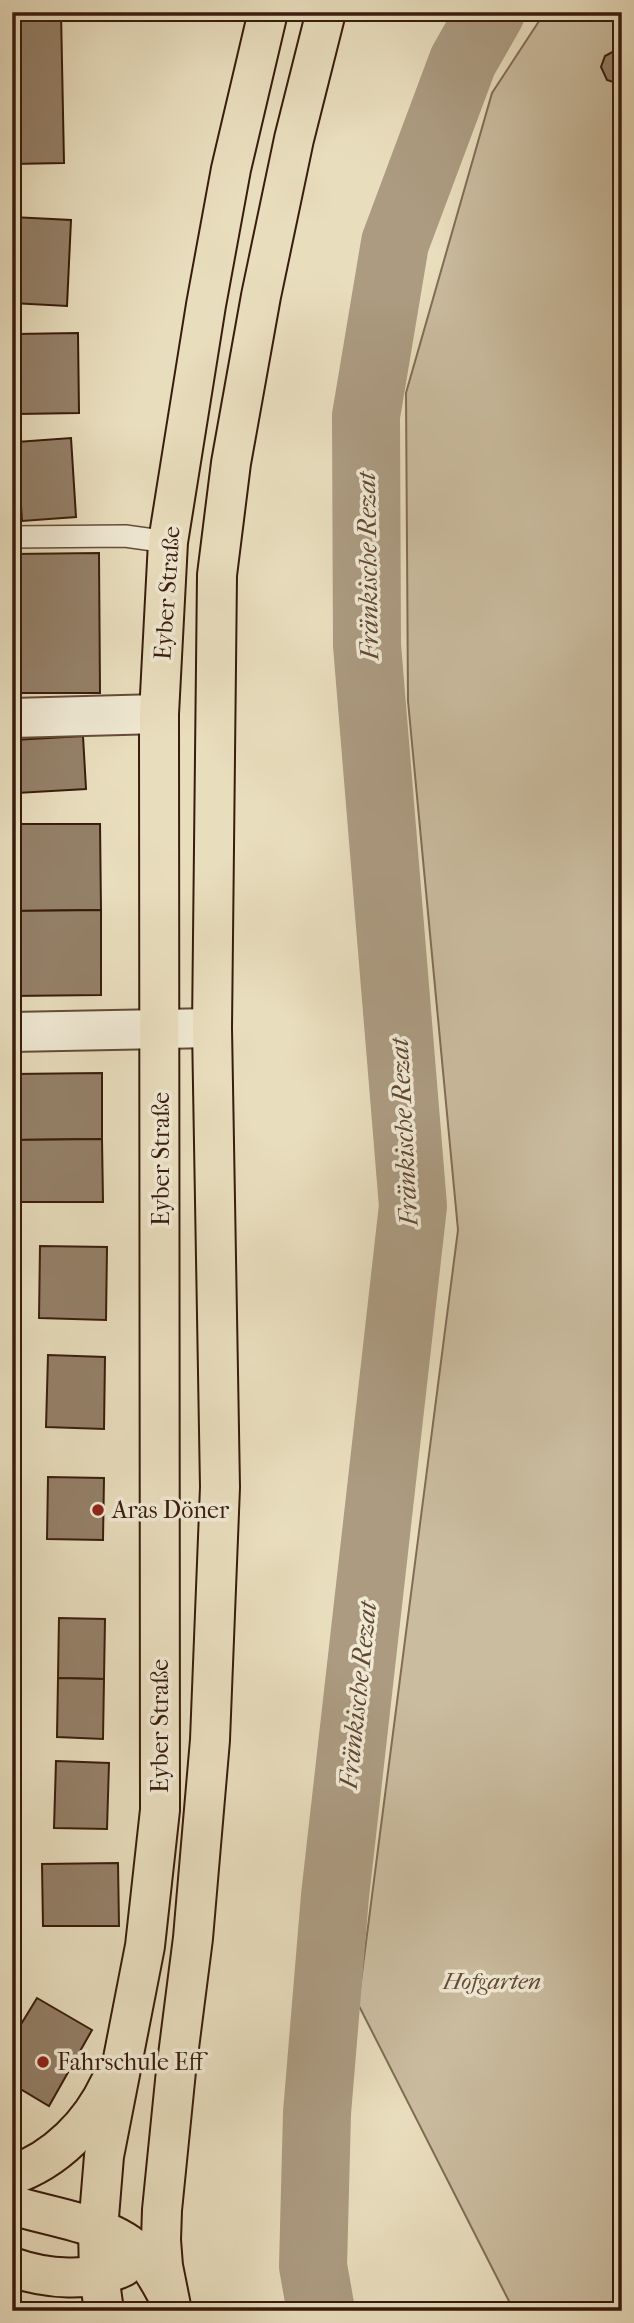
<svg xmlns="http://www.w3.org/2000/svg" width="634" height="2323" font-family="'IM FELL French Canon',serif">
<style>
.green{fill:#cabc9f;stroke:#826c56;stroke-width:2}
.lines{fill:none;stroke-linecap:round;stroke-linejoin:round}
.river{stroke:#ac9b81;stroke-width:68}
.building{fill:#948068;stroke:#391c0c;stroke-width:2}
.service-casing{stroke:#654c38;stroke-width:24}
.minor-casing{stroke:#654c38;stroke-width:42}
.primary-casing{stroke:#391c0c;stroke-width:42}
.service{stroke:#f0e9d4;stroke-width:21}
.minor{stroke:#f0e9d4;stroke-width:38}
.primary{stroke:#e8ddbd;stroke-width:38}
.poi-dot{fill:#8f2418;stroke:#f0e9d4;stroke-width:2.5}
.labels{text-anchor:middle;dominant-baseline:central;stroke-width:7;stroke-linejoin:round;paint-order:stroke}
.street-label{font-size:24px;fill:#391c0c;stroke:#f0e9d4}
.poi-label{font-size:24px;fill:#391c0c;stroke:#f0e9d4;text-anchor:start}
.park-label{font-size:24px;font-style:italic;fill:#644c38;stroke:#f0e9d4}
.water-label{font-size:26px;font-style:italic;fill:#614835;stroke:#f0e9d4}
</style>
<rect width="100%" height="100%" fill="#e8ddbd"/>
<filter id="stains"><feTurbulence type="fractalNoise" baseFrequency=".00286" numOctaves="4"/><feColorMatrix values="0 0 0 0 .2 0 0 0 0 .09 0 0 0 0 .02 0 0 0 .5 -.17"/></filter>
<radialGradient id="worn" r=".72"><stop offset=".6" stop-color="#630" stop-opacity="0"/><stop offset="1" stop-color="#630" stop-opacity=".3"/></radialGradient>
<!-- green -->
<polygon class="green" points="545,12 622,12 622,2311 514,2311 358,2004 458,1230 408,701 406,393 492,93"/>
<g class="lines">
<!-- river -->
<polyline class="river" points="321,2311 313,2266 317,2113 335,1896 413,1206 367,645 366,416 395,243 463,61 491,12"/>
</g>
<!-- building -->
<g class="building">
<polygon points="12,12 61,12 64,163 12,164"/>
<polygon points="616,50 622,51 622,82 619,84 607,80 601,67 605,56"/>
<polygon points="12,217 71,220 67,306 12,303"/>
<polygon points="78,333 79,413 18,414 16,334"/>
<polygon points="71,438 76,517 22,521 17,442"/>
<polygon points="99,553 100,693 13,693 13,554"/>
<polygon points="83,736 86,789 17,793 14,740"/>
<polygon points="12,824 100,824 101,910 12,911"/>
<polygon points="101,910 101,995 12,996 12,911"/>
<polygon points="102,1073 102,1139 12,1140 12,1074"/>
<polygon points="102,1139 103,1202 13,1202 12,1140"/>
<polygon points="40,1246 107,1247 106,1320 39,1318"/>
<polygon points="48,1355 105,1357 104,1429 46,1427"/>
<polygon points="48,1477 104,1478 103,1540 47,1539"/>
<polygon points="59,1618 105,1619 104,1679 58,1678"/>
<polygon points="58,1678 104,1679 103,1739 57,1737"/>
<polygon points="56,1761 109,1763 107,1829 54,1828"/>
<polygon points="118,1863 119,1926 43,1926 42,1864"/>
<polygon points="37,1998 92,2030 49,2106 12,2084 12,2039"/>
</g>
<g class="lines">
<defs>
<polyline id="service" points="12,537 125,536 168,542"/>
<g id="minor">
<polyline points="12,718 159,714"/>
<polyline points="12,1032 212,1028"/>
</g>
<g id="primary">
<path d="M 12,2175 C 56,2160 91,2124 110,2083"/>
<path d="M 12,2205 C 52,2218 111,2224 140,2254 C 151,2265 158,2278 165,2291"/>
<path d="M 12,2267 C 45,2279 91,2283 123,2267"/>
<polyline points="104,2311 99,2275 98,2229 104,2156 145,1946 160,1810 159,714 168,542 206,305 231,169 268,12"/>
<polyline points="172,2311 163,2266 161,2240 162,2210 176,2071 193,1938 210,1740 220,1487 212,1028 217,575 231,463 261,296 294,139 326,12"/>
</g>
</defs>
<!-- service casing -->
<use href="#service" class="service-casing"/>
<!-- minor casing -->
<use href="#minor" class="minor-casing"/>
<!-- primary casing -->
<use href="#primary" class="primary-casing"/>
<!-- service -->
<use href="#service" class="service"/>
<!-- minor -->
<use href="#minor" class="minor"/>
<!-- primary -->
<use href="#primary" class="primary"/>
</g>
<!-- markers -->
<g class="poi-dot">
<circle cx="98" cy="1510" r="7"/>
<circle cx="43" cy="2062" r="7"/>
</g>
<g class="labels">
<!-- street labels -->
<g class="street-label">
<text transform="translate(167 593) rotate(-86)">Eyber Straße</text>
<text transform="translate(161 1159) rotate(-90)">Eyber Straße</text>
<text transform="translate(160 1726) rotate(-90)">Eyber Straße</text>
</g>
<!-- poi labels -->
<g class="poi-label">
<text x="112" y="1510">Aras Döner</text>
<text x="57" y="2062">Fahrschule Eff</text>
</g>
<!-- park labels -->
<g class="park-label">
<text x="492" y="1981">Hofgarten</text>
</g>
<!-- water labels -->
<g class="water-label">
<text transform="translate(368 566) rotate(-91)">Fränkische Rezat</text>
<text transform="translate(404 1132) rotate(-93)">Fränkische Rezat</text>
<text transform="translate(358 1695) rotate(-84)">Fränkische Rezat</text>
</g>
</g>
<!-- margin -->
<rect width="634" height="2323" fill="none" stroke="#e8ddbd" stroke-width="42"/>
<rect x="14" y="14" width="606" height="2295" fill="none" stroke="#391c0c" stroke-width="3.5"/>
<rect x="21" y="21" width="592" height="2281" fill="none" stroke="#391c0c" stroke-width="2"/>
<rect width="100%" height="100%" filter="url(#stains)"/>
<rect width="100%" height="100%" fill="url(#worn)"/>
</svg>
